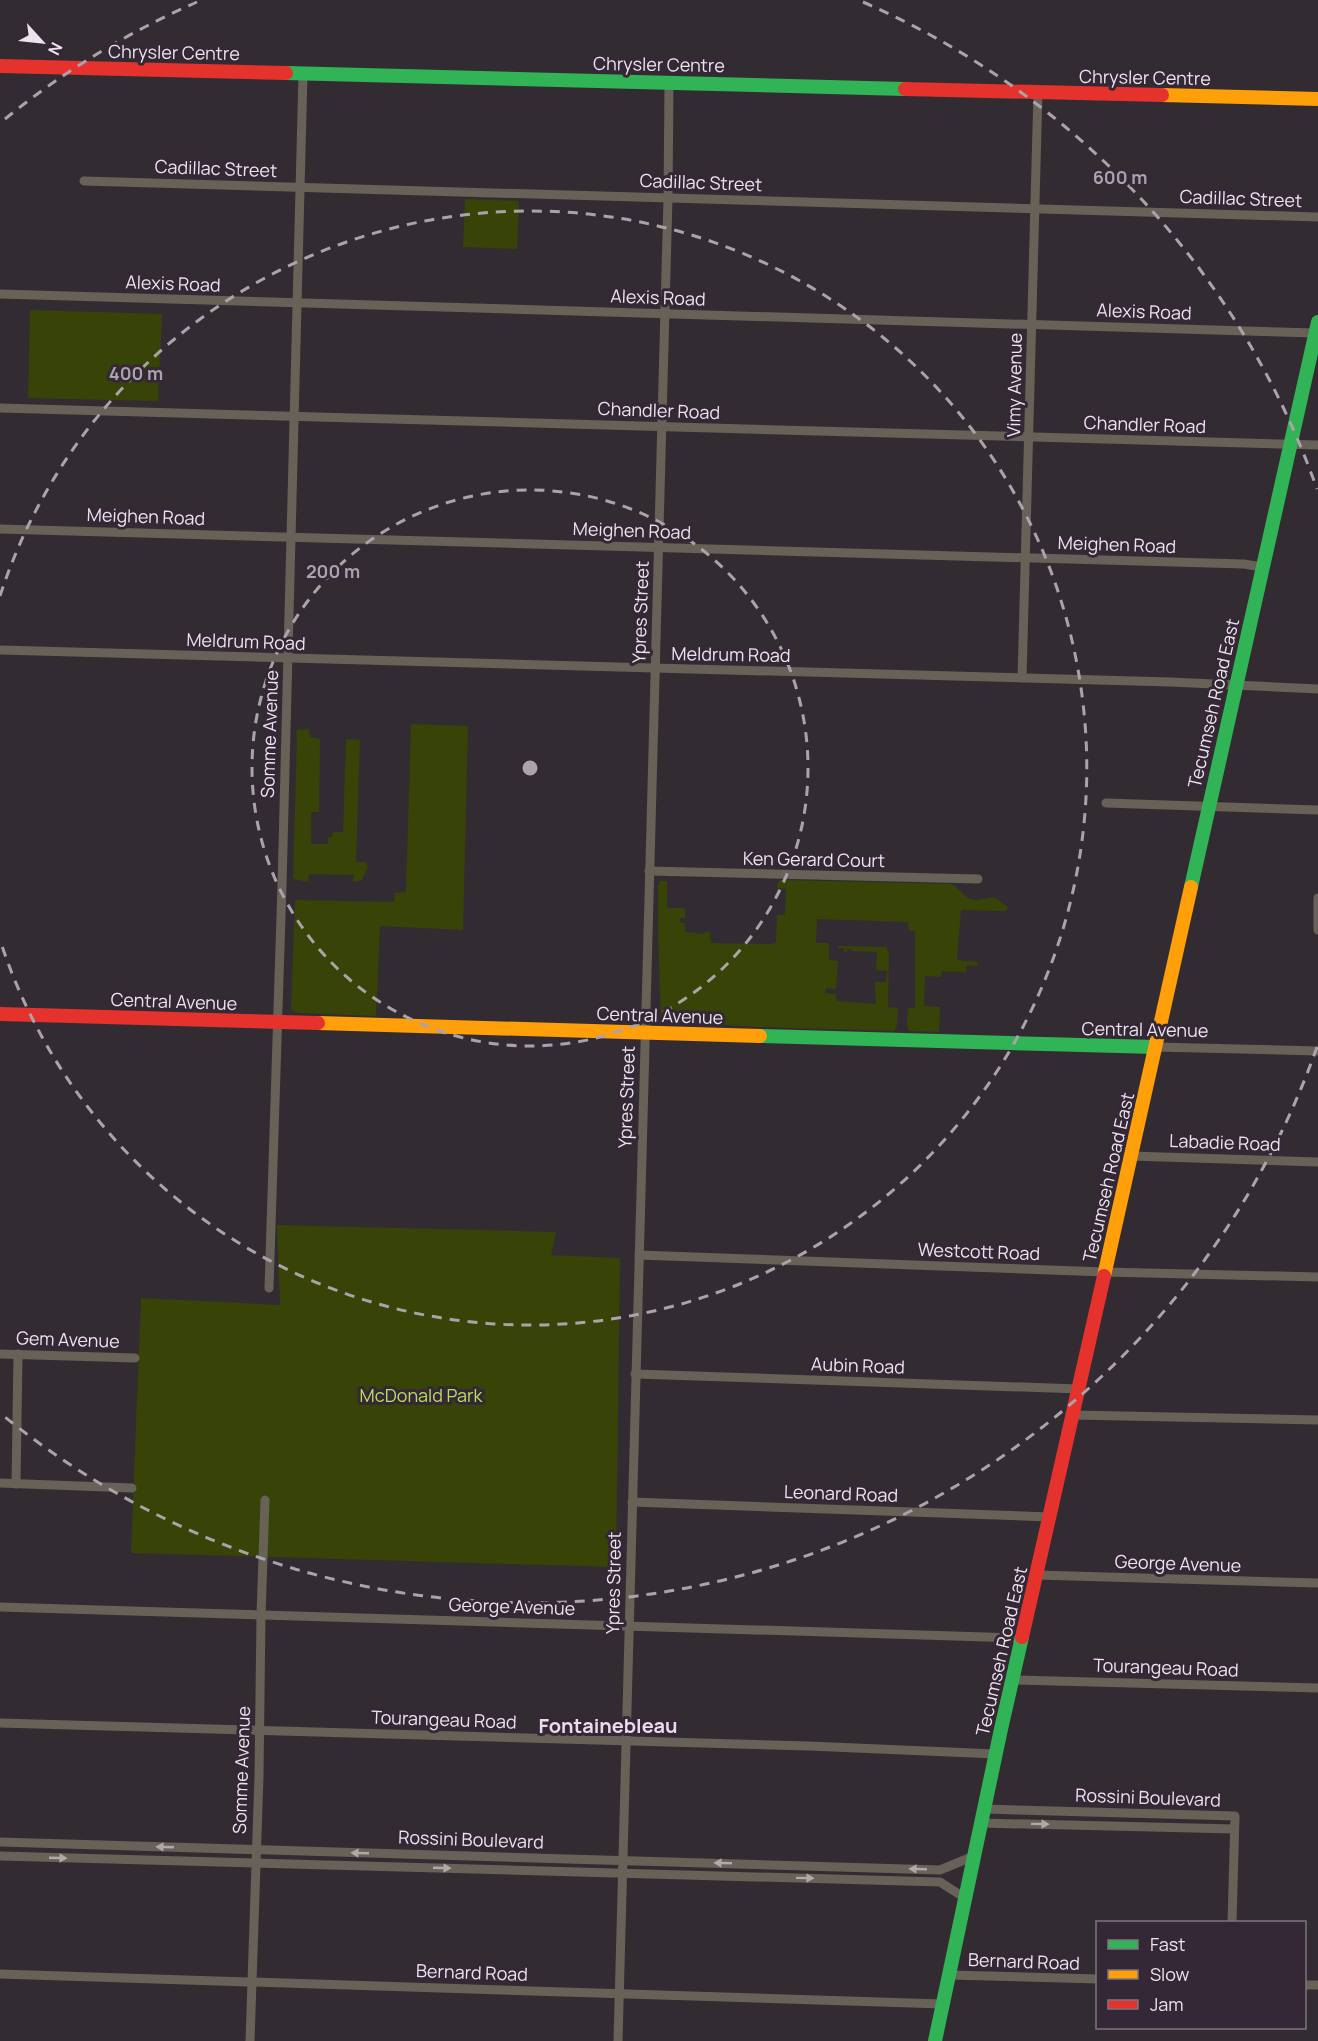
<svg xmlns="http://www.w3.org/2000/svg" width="1318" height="2041" font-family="Manrope,sans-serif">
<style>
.green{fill:#384307}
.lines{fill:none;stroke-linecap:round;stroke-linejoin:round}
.street{stroke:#676157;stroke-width:9}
.fast{stroke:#30b455;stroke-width:14}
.slow{stroke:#ff9f0a;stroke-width:14}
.jam{stroke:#e5322d;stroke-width:14}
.oneway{fill:#b0a8a9}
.ring{fill:none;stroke:#aba3ab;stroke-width:3;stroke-dasharray:10 8}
.labels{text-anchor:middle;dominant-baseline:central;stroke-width:6;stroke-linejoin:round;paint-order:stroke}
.street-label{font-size:18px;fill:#ece3ec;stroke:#352836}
.park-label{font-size:18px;fill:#bddd5c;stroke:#352836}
.neighbourhood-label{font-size:20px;font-weight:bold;fill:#eddbed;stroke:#352836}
.centre{fill:#aba3ab;stroke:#352836;stroke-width:3}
.ring-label{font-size:18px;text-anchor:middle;font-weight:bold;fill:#aba3ab;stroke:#352836;stroke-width:6;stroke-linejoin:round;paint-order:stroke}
</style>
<rect width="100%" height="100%" fill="#322c32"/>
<!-- green -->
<g class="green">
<polygon points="465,199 519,201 517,249 463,247"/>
<polygon points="30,310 162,314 158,401 28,398"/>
<polygon points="411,724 468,726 463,930 380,926 376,1016 297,1013 291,1010 295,900 394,902 395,893 406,892"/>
<polygon points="309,729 310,737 320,739 319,812 311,812 311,844 328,844 328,837 332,837 333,832 343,832 346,739 360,740 356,862 365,862 368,866 362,880 353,882 354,875 309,874 308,882 293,879 297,738 296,730"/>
<path d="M 779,880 L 951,884 C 957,886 957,889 962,893 C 973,904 981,899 994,897 L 1008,907 L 1006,911 L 961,910 L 957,960 L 978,962 L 977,966 L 967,965 L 966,972 L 942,971 L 941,977 L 925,976 L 924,1006 L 940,1007 L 939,1032 L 909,1031 L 907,1025 L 908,1008 L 915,1008 L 915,931 L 909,931 L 908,922 L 817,919 L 816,943 L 829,943 L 829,960 L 838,961 L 836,989 L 826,988 L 825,993 L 834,994 L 836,992 L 836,1001 L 876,1004 L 875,982 L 886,982 L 887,971 L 876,970 L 877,952 L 852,951 L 852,949 L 847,949 L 847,952 L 844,952 L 844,948 L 838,948 L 838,946 L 887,947 L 887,951 L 889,952 L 888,1007 L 898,1008 L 897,1025 L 894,1031 L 759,1027 L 661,1021 L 658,932 L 658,884 L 660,881 L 667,881 L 667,908 L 685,908 L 685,918 L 680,918 L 680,923 L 685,923 L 685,932 L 704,934 L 705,932 L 710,932 L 711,943 L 768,944 L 776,943 L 777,915 L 785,915 L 786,889 L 777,888 Z"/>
<polygon points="277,1225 556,1232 551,1255 620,1258 616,1567 131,1553 141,1298 280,1305"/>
</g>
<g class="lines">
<!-- street -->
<g class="street">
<polyline points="84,181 1318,217"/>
<polyline points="0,294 1316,333"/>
<polyline points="0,408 1318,445"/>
<polyline points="0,529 1244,564 1262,567"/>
<polyline points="0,650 1171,682 1318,689"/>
<polyline points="1022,678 1038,92"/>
<polyline points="1106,803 1318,810"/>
<polyline points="649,871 978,879"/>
<polyline points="1318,898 1318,930"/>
<polyline points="1155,1047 1318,1051"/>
<polyline points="1131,1156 1318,1162"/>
<polyline points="639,1255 1105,1272 1318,1277"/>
<polyline points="269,1288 282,885 303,74"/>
<polyline points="0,1354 135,1358"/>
<polyline points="635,1374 1079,1389"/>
<polyline points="1073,1415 1318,1420"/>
<polyline points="0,1483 132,1488"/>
<polyline points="16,1484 18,1354"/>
<polyline points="632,1502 1050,1517"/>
<polyline points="1037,1575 1318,1583"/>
<polyline points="0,1607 1022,1638"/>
<polyline points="1012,1680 1318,1688"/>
<polyline points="0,1723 809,1746 996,1754"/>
<polyline points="984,1809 1235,1816 1232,1922"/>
<polyline points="981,1823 1234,1829"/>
<polyline points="0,1842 940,1870 974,1856"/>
<polyline points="0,1856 940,1882 965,1898"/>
<polyline points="0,1974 943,2004"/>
<polyline points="949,1975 1098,1979"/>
<polyline points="1304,1985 1318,1985"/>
<polyline points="250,2041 259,1776 261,1615 265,1500"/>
<polyline points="618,2041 668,198 669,83"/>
</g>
<!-- fast -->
<g class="fast">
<polyline points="286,73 905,89"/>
<polyline points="1191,887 1318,322"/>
<polyline points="760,1036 1155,1047"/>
<polyline points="935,2041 1001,1729 1022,1637"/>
</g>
<!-- slow -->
<g class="slow">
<polyline points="1162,95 1318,99"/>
<polyline points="318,1023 760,1036"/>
<polyline points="1104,1276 1191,887"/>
</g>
<!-- jam -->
<g class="jam">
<polyline points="0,66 286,73"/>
<polyline points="905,89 1162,95"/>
<polyline points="0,1014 318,1023"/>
<polyline points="1022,1637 1104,1276"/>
</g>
</g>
<!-- one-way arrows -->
<defs><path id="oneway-solid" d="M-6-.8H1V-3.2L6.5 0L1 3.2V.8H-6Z" transform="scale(1.5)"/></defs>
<g class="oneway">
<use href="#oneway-solid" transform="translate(1040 1824) rotate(1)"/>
<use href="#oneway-solid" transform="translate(165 1847) rotate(-178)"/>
<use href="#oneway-solid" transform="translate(360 1853) rotate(-178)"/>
<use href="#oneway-solid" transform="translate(58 1858) rotate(2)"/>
<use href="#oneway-solid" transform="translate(723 1863) rotate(-178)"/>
<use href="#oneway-solid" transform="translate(442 1868) rotate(2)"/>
<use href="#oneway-solid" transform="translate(918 1869) rotate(-178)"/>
<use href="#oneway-solid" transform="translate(805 1878) rotate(1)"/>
</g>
<!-- distance rings -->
<g class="ring">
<circle cx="530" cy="768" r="278"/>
<path d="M0 596A557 557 0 1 1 0 940"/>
<path d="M1317 1047A835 835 0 0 1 5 1417M5 119A835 835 0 0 1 197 2M863 2A835 835 0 0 1 1317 489"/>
</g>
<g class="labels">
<!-- street labels -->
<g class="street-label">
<text transform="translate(174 52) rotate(1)">Chrysler Centre</text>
<text transform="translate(659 64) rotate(1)">Chrysler Centre</text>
<text transform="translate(1145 77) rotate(1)">Chrysler Centre</text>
<text transform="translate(216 168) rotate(2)">Cadillac Street</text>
<text transform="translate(701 182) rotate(2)">Cadillac Street</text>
<text transform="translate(1241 198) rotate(2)">Cadillac Street</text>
<text transform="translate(173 283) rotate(2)">Alexis Road</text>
<text transform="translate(658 297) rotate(2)">Alexis Road</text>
<text transform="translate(1144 311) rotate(2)">Alexis Road</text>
<text transform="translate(1014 385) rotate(-89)">Vimy Avenue</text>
<text transform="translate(659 410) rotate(2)">Chandler Road</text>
<text transform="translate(1145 424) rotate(2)">Chandler Road</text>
<text transform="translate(146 516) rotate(2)">Meighen Road</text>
<text transform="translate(632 530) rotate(2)">Meighen Road</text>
<text transform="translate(1117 544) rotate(2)">Meighen Road</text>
<text transform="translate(640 612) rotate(-88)">Ypres Street</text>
<text transform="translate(246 641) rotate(2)">Meldrum Road</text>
<text transform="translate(731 654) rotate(1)">Meldrum Road</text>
<text transform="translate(1213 703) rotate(-77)">Tecumseh Road East</text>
<text transform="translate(269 734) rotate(-88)">Somme Avenue</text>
<text transform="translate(814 859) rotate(1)">Ken Gerard Court</text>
<text transform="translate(174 1001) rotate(2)">Central Avenue</text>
<text transform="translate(660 1015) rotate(2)">Central Avenue</text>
<text transform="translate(1145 1029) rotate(1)">Central Avenue</text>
<text transform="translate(626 1097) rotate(-88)">Ypres Street</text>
<text transform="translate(1225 1142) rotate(2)">Labadie Road</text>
<text transform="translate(1108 1177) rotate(-77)">Tecumseh Road East</text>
<text transform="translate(979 1251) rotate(2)">Westcott Road</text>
<text transform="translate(68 1339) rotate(2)">Gem Avenue</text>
<text transform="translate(858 1365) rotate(2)">Aubin Road</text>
<text transform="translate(841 1493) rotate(2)">Leonard Road</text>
<text transform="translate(1178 1563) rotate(2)">George Avenue</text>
<text transform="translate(613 1583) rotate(-89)">Ypres Street</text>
<text transform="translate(512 1606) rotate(2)">George Avenue</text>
<text transform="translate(1001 1651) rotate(-77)">Tecumseh Road East</text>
<text transform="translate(1166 1667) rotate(2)">Tourangeau Road</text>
<text transform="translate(444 1719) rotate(2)">Tourangeau Road</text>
<text transform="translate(241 1770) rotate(-88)">Somme Avenue</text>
<text transform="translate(1148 1797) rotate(2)">Rossini Boulevard</text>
<text transform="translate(471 1839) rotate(2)">Rossini Boulevard</text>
<text transform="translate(1024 1961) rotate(2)">Bernard Road</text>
<text transform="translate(472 1972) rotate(2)">Bernard Road</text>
</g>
<!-- park labels -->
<g class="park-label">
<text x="421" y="1395">McDonald Park</text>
</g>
<!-- neighbourhood labels -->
<g class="neighbourhood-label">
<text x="608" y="1725">Fontainebleau</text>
</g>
</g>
<circle cx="530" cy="768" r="9" class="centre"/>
<g class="ring-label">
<text x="1120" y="184">600 m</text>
<text x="136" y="380">400 m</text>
<text x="333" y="578">200 m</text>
</g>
<!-- legend -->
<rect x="1096" y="1921" width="210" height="108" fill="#352836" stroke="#7e737f" stroke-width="1.5"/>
<rect x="1108" y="1940" width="30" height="9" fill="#30b455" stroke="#7e737f" stroke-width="1.5"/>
<text x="1150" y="1951" font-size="18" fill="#ece3ec">Fast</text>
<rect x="1108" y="1970" width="30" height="9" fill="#ff9f0a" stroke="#7e737f" stroke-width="1.5"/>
<text x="1150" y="1981" font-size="18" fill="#ece3ec">Slow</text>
<rect x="1108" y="2000" width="30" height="9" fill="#e5322d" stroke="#7e737f" stroke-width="1.5"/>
<text x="1150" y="2011" font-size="18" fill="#ece3ec">Jam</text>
<!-- north arrow -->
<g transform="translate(42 42) rotate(117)" stroke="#352836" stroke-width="4.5" paint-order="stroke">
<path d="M0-4.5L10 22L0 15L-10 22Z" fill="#ece3ec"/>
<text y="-9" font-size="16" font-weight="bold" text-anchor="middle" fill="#ece3ec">N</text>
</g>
</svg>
